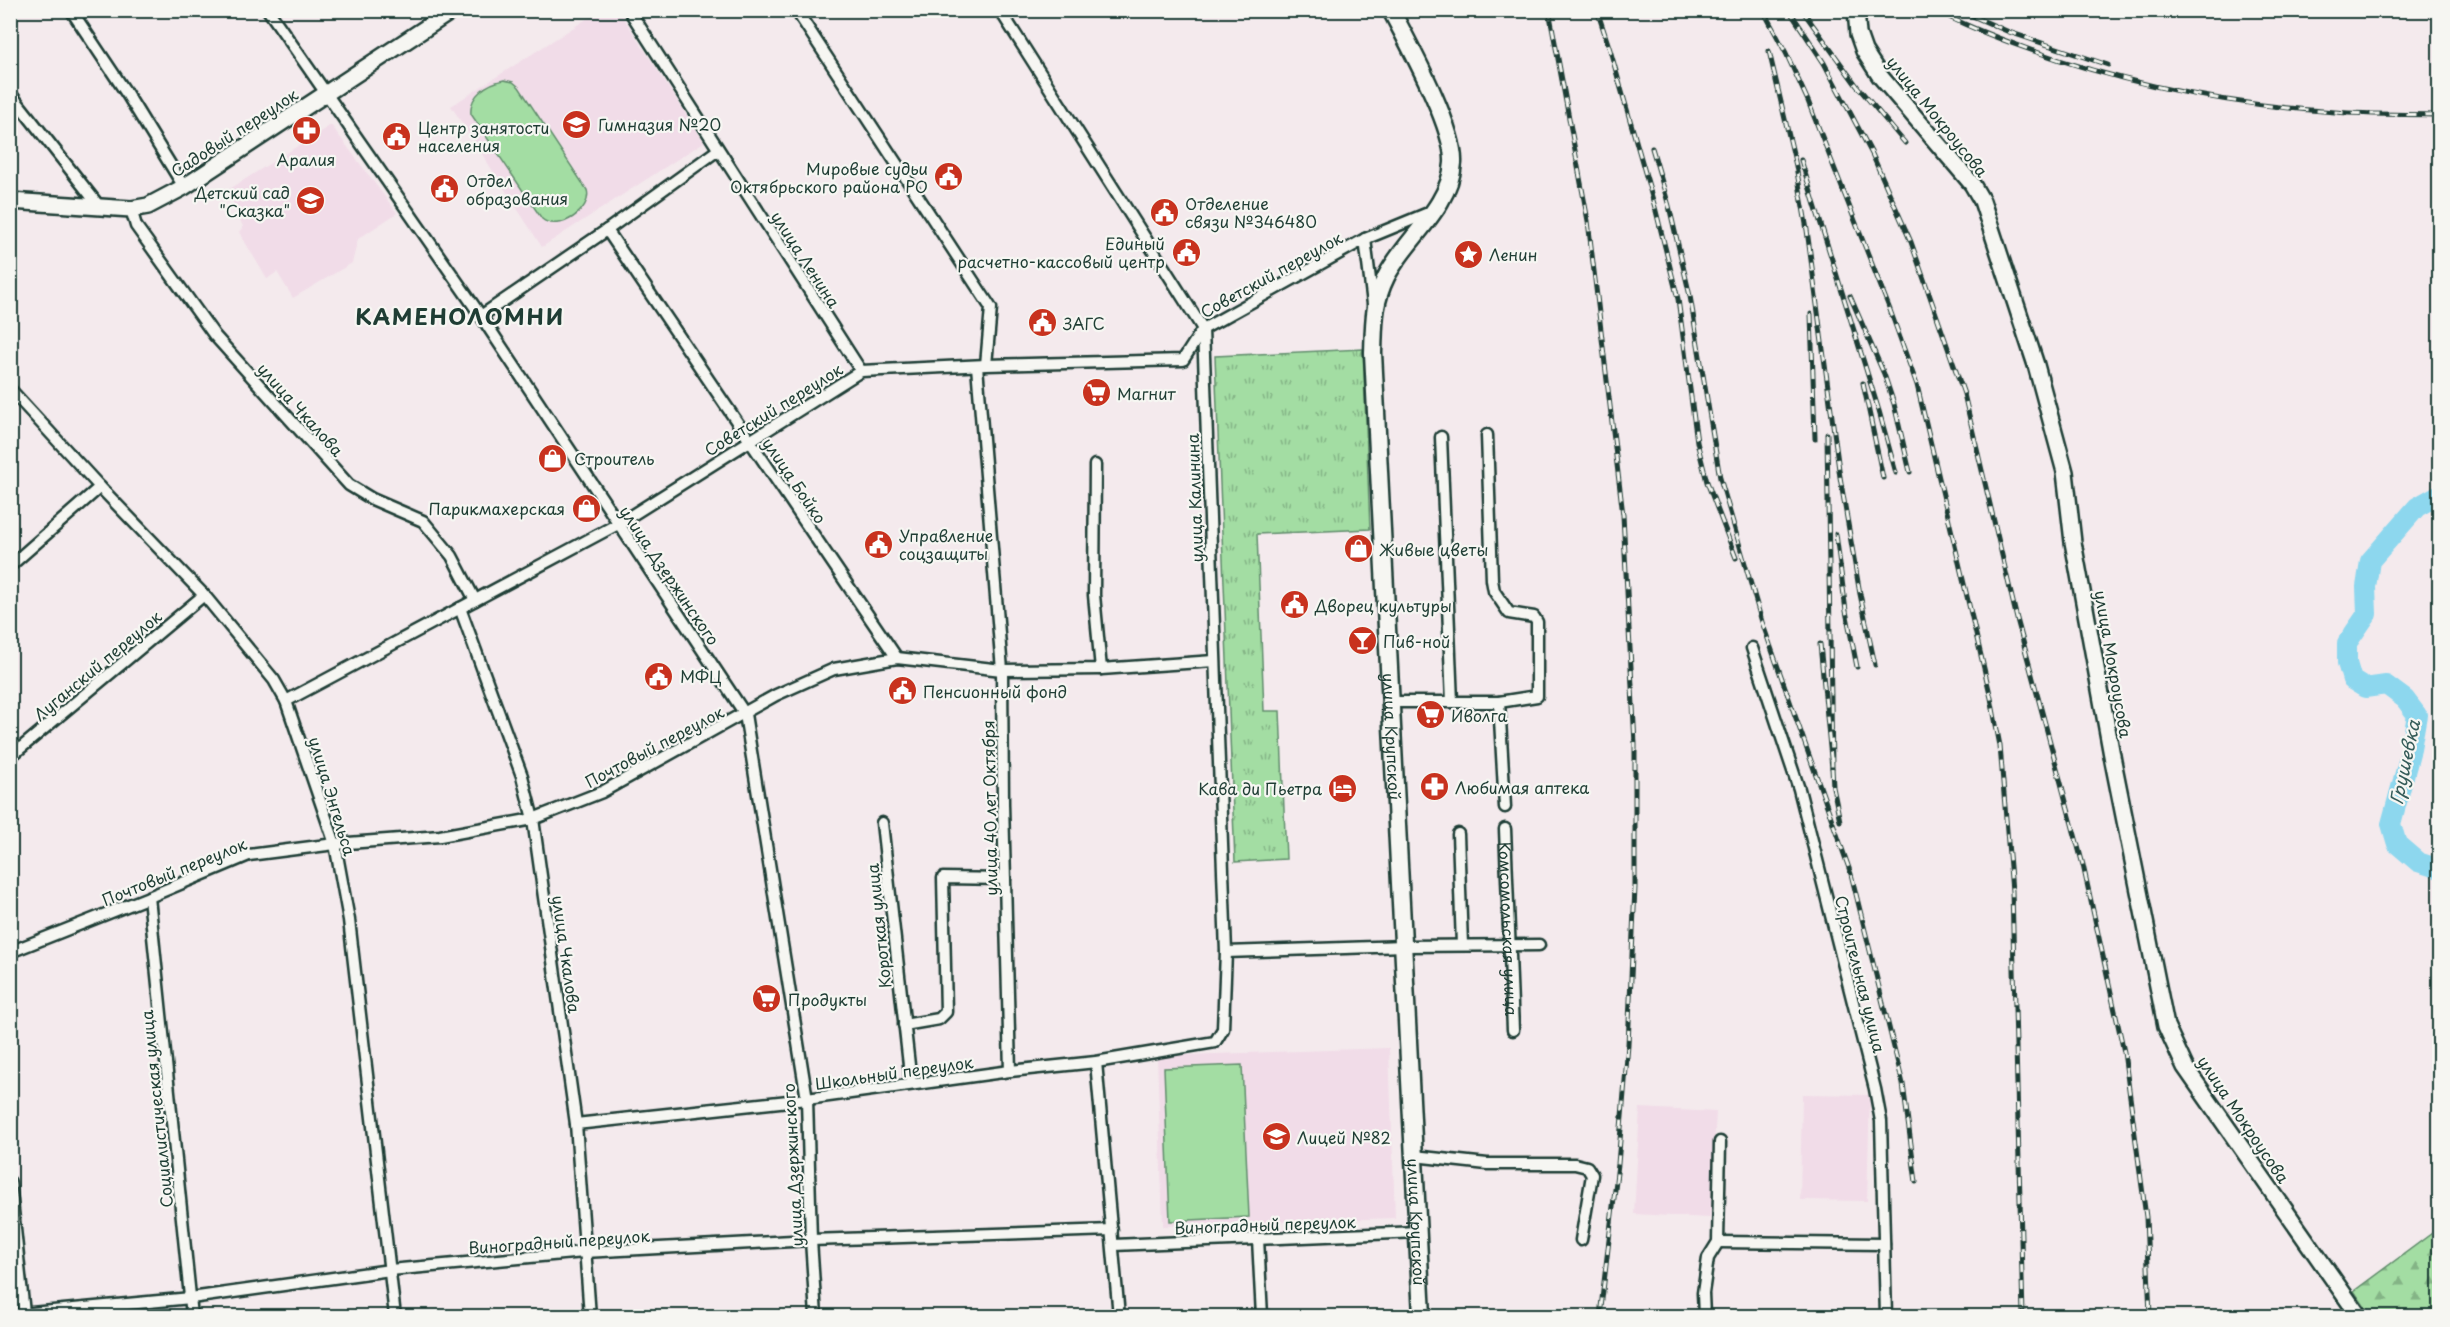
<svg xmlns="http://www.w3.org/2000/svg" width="2450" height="1327" font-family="'Playpen Sans',sans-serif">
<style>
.built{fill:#f1dce8}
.grass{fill:#a3dda3;stroke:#618d6c;stroke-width:1.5}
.forest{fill:url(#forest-firs);stroke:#618d6c;stroke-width:1.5}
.park{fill:url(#park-tufts);stroke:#618d6c;stroke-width:1.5}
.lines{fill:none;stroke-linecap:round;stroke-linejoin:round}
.river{stroke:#8dd7ee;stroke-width:20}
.street-casing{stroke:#1f3d34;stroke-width:15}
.secondary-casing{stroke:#1f3d34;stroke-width:20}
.primary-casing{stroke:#1f3d34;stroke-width:21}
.street{stroke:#f6f6f2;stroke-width:10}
.secondary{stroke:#f6f6f2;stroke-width:15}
.primary{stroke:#f6f6f2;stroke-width:16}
.rail-casing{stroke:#1f3d34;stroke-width:5}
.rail{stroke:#f6f6f2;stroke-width:3;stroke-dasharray:9;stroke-linecap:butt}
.labels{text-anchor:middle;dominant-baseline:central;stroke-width:4.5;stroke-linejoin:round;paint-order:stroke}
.street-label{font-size:16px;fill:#1f3d34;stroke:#f6f6f2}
.poi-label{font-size:16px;fill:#1f3d34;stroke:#f6f6f2;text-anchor:start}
.water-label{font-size:18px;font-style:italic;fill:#355c59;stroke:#f6f6f2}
.district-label{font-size:22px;font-weight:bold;letter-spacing:1.5px;fill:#1f3d34;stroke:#f6f6f2}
</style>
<defs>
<pattern id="forest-firs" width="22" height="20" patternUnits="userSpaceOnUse" patternTransform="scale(1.5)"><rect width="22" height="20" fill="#a3dda3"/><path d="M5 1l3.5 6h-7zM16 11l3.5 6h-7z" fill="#84b486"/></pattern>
<pattern id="park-tufts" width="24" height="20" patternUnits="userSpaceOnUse" patternTransform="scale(1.5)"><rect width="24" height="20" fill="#a3dda3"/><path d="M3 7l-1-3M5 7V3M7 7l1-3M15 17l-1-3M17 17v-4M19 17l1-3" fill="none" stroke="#84b486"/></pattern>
</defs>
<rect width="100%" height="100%" fill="#f4eaed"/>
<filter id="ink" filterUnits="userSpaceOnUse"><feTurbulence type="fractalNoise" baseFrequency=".0167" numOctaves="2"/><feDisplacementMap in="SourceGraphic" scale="12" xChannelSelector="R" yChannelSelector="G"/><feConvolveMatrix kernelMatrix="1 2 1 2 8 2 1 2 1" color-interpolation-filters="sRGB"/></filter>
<g filter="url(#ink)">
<!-- built -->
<g class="built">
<polygon points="599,11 619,11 704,142 542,247 451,106"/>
<polygon points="331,125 397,213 358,239 352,263 293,298 277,272 267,279 239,232 243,227 228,190"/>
<polygon points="1389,1048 1395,1218 1163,1226 1157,1056"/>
<polygon points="1802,1094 1870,1095 1867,1201 1800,1200"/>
<polygon points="1640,1108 1716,1112 1710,1218 1634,1214"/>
</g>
<!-- grass -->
<g class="grass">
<path d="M 504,80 L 513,82 L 519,87 L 587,190 C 593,210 558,233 542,219 L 471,114 C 469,95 488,83 504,80 Z"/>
<polygon points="1242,1065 1249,1217 1170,1221 1164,1068"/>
</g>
<!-- forest -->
<polygon class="forest" points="2439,1228 2439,1316 2371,1316 2354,1291"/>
<!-- park -->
<polygon class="park" points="1363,349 1370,529 1257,534 1264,711 1280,711 1286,859 1235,862 1215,356"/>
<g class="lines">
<!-- river -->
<polyline class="river" points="2440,494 2417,507 2370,561 2366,587 2367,614 2347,643 2347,663 2352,680 2365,688 2386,685 2405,699 2417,715 2410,754 2391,824 2397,844 2418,862 2440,869"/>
<defs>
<g id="street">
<polyline points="71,10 127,94 184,187"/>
<polyline points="268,10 481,316 745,714 807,1099 811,1240 816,1316"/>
<polyline points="629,10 861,371"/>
<polyline points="796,10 991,308 986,365"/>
<polyline points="10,93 99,206"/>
<polyline points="131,209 136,226 215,336 349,485 372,499 423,521 452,556 475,600"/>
<polyline points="607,230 897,658"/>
<polyline points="1365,239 1373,304"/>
<polyline points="481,316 607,230 718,150"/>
<polyline points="977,366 1002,670 1003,804 1010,1071"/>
<polyline points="10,389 100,487 204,595 274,680 286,701 335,844 349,920 395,1316"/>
<polyline points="1441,437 1452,702"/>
<polyline points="1095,465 1094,595 1101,669"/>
<polyline points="10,566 100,487"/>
<polyline points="460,608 522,776 533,819 576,1124 590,1316"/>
<polyline points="1752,648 1799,789 1875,1089 1881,1121 1886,1316"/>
<polyline points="286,701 618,524 861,371 986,365 1183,360 1203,329 1365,239 1433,211"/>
<polyline points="1392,702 1499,702 1537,696 1537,622 1534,617 1509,613 1494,591 1492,580 1487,435"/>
<polyline points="1499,702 1505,807"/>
<polyline points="10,757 204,595"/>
<polyline points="882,823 911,1083"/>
<path id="s1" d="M 1505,829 L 1513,1030"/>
<polyline points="1458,834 1462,945"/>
<polyline points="149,897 192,1316"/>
<polyline points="10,952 149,897 249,855 335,844 440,836 533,819 602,792 776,695 834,669 897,658 1002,670 1101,669 1214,661"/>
<polyline points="1226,952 1404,946 1539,945"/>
<polyline points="904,1025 939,1019 946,1012 943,878 1005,879"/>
<polyline points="1096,1062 1119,1316"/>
<polyline points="576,1124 807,1099 1010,1071 1096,1062 1215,1042 1223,1029 1226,952 1203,329 1000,10"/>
<polyline points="1414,1156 1487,1164 1575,1164 1587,1167 1592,1175 1581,1240"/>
<polyline points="10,1182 24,1313"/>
<polyline points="1258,1239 1262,1316"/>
<polyline points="1718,1242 1884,1244"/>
<polyline points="1114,1245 1418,1232"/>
<polyline points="10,1315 191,1298 390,1270 584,1252 811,1240 1112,1230"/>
<polyline points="1704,1316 1703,1293 1708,1258 1718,1242 1720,1142"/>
</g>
<g id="secondary">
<polyline points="1856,10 1858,34 1864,51 1880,76 1972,184 1982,201 2036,365 2065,472 2073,542 2113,761 2166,1026 2185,1067 2359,1316"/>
<polyline points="10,201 131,209 148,206 184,187 453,10"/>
</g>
<g id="primary">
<path id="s2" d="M 1391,10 C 1408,43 1455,128 1453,163 C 1450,208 1405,239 1386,277 C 1373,303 1374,324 1373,353 L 1422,1316"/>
</g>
</defs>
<!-- street casing -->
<use href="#street" class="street-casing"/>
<!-- secondary casing -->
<use href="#secondary" class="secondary-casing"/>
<!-- primary casing -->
<use href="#primary" class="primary-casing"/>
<!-- street -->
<use href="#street" class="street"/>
<!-- secondary -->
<use href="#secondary" class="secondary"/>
<!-- primary -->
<use href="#primary" class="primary"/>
<defs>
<g id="rail">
<polyline points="1549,10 1588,221 1623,515 1635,744 1635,887 1628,1045 1618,1164 1600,1316"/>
<polyline points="1597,10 1610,50 1656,211 1678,299 1697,442 1707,482 1736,558"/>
<polyline points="1763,10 1786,53 1808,101 1890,310 1917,385 1991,698 2000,746 2012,891 2023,1316"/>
<polyline points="1789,10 1824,63 1872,154 1911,242 1964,394 2017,619 2083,865 2124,1052 2146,1217 2150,1316"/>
<polyline points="1802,10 1857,86 1905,143"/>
<path d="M 1936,10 C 1965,26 1997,38 2028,49 C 2127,85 2230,105 2335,112 C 2370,115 2405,114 2440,115"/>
<polyline points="1959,10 2009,32 2108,65"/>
<polyline points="1769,51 1796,166 1807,230 1840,477 1860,594 1875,665"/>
<polyline points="1652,148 1669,206 1690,296 1720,478 1762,622 1851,874 1903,1084 1916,1182"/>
<polyline points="1801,160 1879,411 1896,473"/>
<polyline points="1850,296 1884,374 1894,404 1910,472"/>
<polyline points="1811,314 1815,439"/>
<polyline points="1863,383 1883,478"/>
<polyline points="1836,534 1846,611 1857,667"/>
<polyline points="1820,644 1832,768 1827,434"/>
<polyline points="1832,768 1833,787 1840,821"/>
</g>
</defs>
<!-- rail casing -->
<use href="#rail" class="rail-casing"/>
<!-- rail -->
<use href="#rail" class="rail"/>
</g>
</g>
<!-- icons -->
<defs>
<symbol id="school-disc" viewBox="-11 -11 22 22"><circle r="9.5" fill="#c8321e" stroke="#f6f6f2"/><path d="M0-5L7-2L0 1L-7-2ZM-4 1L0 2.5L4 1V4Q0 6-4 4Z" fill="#fff"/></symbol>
<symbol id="pharmacy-disc" viewBox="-11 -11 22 22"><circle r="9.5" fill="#c8321e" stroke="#f6f6f2"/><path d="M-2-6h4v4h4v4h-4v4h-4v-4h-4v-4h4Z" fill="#fff"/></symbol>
<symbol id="civic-disc" viewBox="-11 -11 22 22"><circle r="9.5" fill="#c8321e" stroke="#f6f6f2"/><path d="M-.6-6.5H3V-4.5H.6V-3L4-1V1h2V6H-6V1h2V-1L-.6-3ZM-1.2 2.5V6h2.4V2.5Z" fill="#fff"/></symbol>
<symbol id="sight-disc" viewBox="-11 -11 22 22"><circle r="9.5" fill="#c8321e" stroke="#f6f6f2"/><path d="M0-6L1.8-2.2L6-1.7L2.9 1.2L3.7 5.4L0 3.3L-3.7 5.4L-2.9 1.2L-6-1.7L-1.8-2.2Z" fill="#fff"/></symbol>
<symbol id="supermarket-disc" viewBox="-11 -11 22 22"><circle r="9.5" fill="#c8321e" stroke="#f6f6f2"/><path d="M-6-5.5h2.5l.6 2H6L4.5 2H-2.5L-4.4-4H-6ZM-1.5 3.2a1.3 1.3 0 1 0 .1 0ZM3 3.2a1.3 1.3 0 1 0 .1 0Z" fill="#fff"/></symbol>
<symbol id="shop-disc" viewBox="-11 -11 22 22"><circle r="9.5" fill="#c8321e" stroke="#f6f6f2"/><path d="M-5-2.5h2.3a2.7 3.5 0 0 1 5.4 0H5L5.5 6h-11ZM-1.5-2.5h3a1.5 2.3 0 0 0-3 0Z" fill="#fff"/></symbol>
<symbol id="bar-disc" viewBox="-11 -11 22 22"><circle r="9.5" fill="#c8321e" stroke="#f6f6f2"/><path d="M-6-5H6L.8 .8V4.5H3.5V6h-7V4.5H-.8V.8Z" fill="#fff"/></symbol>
<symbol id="hotel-disc" viewBox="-11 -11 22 22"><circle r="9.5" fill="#c8321e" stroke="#f6f6f2"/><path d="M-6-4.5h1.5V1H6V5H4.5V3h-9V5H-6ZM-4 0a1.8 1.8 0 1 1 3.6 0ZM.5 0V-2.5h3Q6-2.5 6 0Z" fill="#fff"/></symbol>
</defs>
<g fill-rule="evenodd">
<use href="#school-disc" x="560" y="108" width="33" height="33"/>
<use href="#pharmacy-disc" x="290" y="114" width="33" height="33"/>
<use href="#civic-disc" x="380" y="120" width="33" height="33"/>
<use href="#civic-disc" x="932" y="160" width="33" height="33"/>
<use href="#civic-disc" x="428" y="172" width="33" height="33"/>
<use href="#school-disc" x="294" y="184" width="33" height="33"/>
<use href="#civic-disc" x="1148" y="196" width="33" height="33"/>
<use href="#civic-disc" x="1170" y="236" width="33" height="33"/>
<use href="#sight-disc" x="1452" y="238" width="33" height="33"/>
<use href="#civic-disc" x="1026" y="306" width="33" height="33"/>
<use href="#supermarket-disc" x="1080" y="376" width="33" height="33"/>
<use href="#shop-disc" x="536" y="442" width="33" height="33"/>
<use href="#shop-disc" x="570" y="492" width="33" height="33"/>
<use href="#civic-disc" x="862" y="528" width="33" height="33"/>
<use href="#shop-disc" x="1342" y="532" width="33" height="33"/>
<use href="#civic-disc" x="1278" y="588" width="33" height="33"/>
<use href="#bar-disc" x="1346" y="624" width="33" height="33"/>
<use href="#civic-disc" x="642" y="660" width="33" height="33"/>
<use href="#civic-disc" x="886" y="674" width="33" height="33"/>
<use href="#supermarket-disc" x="1414" y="698" width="33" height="33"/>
<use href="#pharmacy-disc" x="1418" y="770" width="33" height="33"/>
<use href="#hotel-disc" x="1326" y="772" width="33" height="33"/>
<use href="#supermarket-disc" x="750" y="982" width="33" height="33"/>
<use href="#school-disc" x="1260" y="1120" width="33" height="33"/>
</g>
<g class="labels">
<!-- street labels -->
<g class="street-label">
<text transform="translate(1938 116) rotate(51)">улица Мокроусова</text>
<text transform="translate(234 132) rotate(-33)">Садовый переулок</text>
<text transform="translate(806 259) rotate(57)">улица Ленина</text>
<text transform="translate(1271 274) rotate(-29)">Советский переулок</text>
<text transform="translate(301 409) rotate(48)">улица Чкалова</text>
<text transform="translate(773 409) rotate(-32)">Советский переулок</text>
<text transform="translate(795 480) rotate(56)">улица Бойко</text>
<text transform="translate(1194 498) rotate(-92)">улица Калинина</text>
<text transform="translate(670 575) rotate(56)">улица Дзержинского</text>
<text transform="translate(2114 664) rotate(80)">улица Мокроусова</text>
<text transform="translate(97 665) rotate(-40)">Луганский переулок</text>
<text stroke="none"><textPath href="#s2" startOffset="762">улица Крупской</textPath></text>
<text transform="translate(654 746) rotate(-28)">Почтовый переулок</text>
<text transform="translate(333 796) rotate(73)">улица Энгельса</text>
<text transform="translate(989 808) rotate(-91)">улица 40 лет Октября</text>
<text transform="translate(174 871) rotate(-22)">Почтовый переулок</text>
<text transform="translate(878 926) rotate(-96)">Короткая улица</text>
<text stroke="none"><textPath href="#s1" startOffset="100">Комсомольская улица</textPath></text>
<text transform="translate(567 954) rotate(82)">улица Чкалова</text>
<text transform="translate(1861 974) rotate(76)">Строительная улица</text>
<text transform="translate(894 1072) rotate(-8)">Школьный переулок</text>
<text transform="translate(156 1109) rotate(-96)">Социалистическая улица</text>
<text transform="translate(2244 1119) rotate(56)">улица Мокроусова</text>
<text transform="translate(792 1165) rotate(-93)">улица Дзержинского</text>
<text stroke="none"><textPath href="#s2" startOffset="1248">улица Крупской</textPath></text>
<text transform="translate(1265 1224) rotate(-2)">Виноградный переулок</text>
<text transform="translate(559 1241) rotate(-4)">Виноградный переулок</text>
</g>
<!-- poi labels -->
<g class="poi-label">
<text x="598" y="124">Гимназия №20</text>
<text x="418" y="127">Центр занятости<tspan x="418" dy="18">населения</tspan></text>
<text x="306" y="159" text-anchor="middle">Аралия</text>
<text x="928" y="168" text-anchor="end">Мировые судьи<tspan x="928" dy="18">Октябрьского района РО</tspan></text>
<text x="466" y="180">Отдел<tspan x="466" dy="18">образования</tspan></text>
<text x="290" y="192" text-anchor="end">Детский сад<tspan x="290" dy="18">"Сказка"</tspan></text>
<text x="1185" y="203">Отделение<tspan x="1185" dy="18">связи №346480</tspan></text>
<text x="1165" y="243" text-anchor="end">Единый<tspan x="1165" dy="18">расчетно-кассовый центр</tspan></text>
<text x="1489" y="254">Ленин</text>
<text x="1063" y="323">ЗАГС</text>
<text x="1117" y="393">Магнит</text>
<text x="574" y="458">Строитель</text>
<text x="565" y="508" text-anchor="end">Парикмахерская</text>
<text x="899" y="535">Управление<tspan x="899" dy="18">соцзащиты</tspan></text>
<text x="1379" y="549">Живые цветы</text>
<text x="1315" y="605">Дворец культуры</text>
<text x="1383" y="641">Пив-ной</text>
<text x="680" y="676">МФЦ</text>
<text x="923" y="691">Пенсионный фонд</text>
<text x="1451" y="715">Иволга</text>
<text x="1455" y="787">Любимая аптека</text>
<text x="1322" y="788" text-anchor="end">Кава ди Пьетра</text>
<text x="788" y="999">Продукты</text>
<text x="1297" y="1137">Лицей №82</text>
</g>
<!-- water labels -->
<g class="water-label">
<text transform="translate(2404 762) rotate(-78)">Грушевка</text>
</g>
<!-- district labels -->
<g class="district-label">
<text x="460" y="315">КАМЕНОЛОМНИ</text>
</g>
</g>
<!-- margin -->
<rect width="2450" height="1327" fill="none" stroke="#f6f6f2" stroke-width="36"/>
<rect x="18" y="18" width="2414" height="1291" fill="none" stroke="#1f3d34" stroke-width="2" filter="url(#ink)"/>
</svg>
